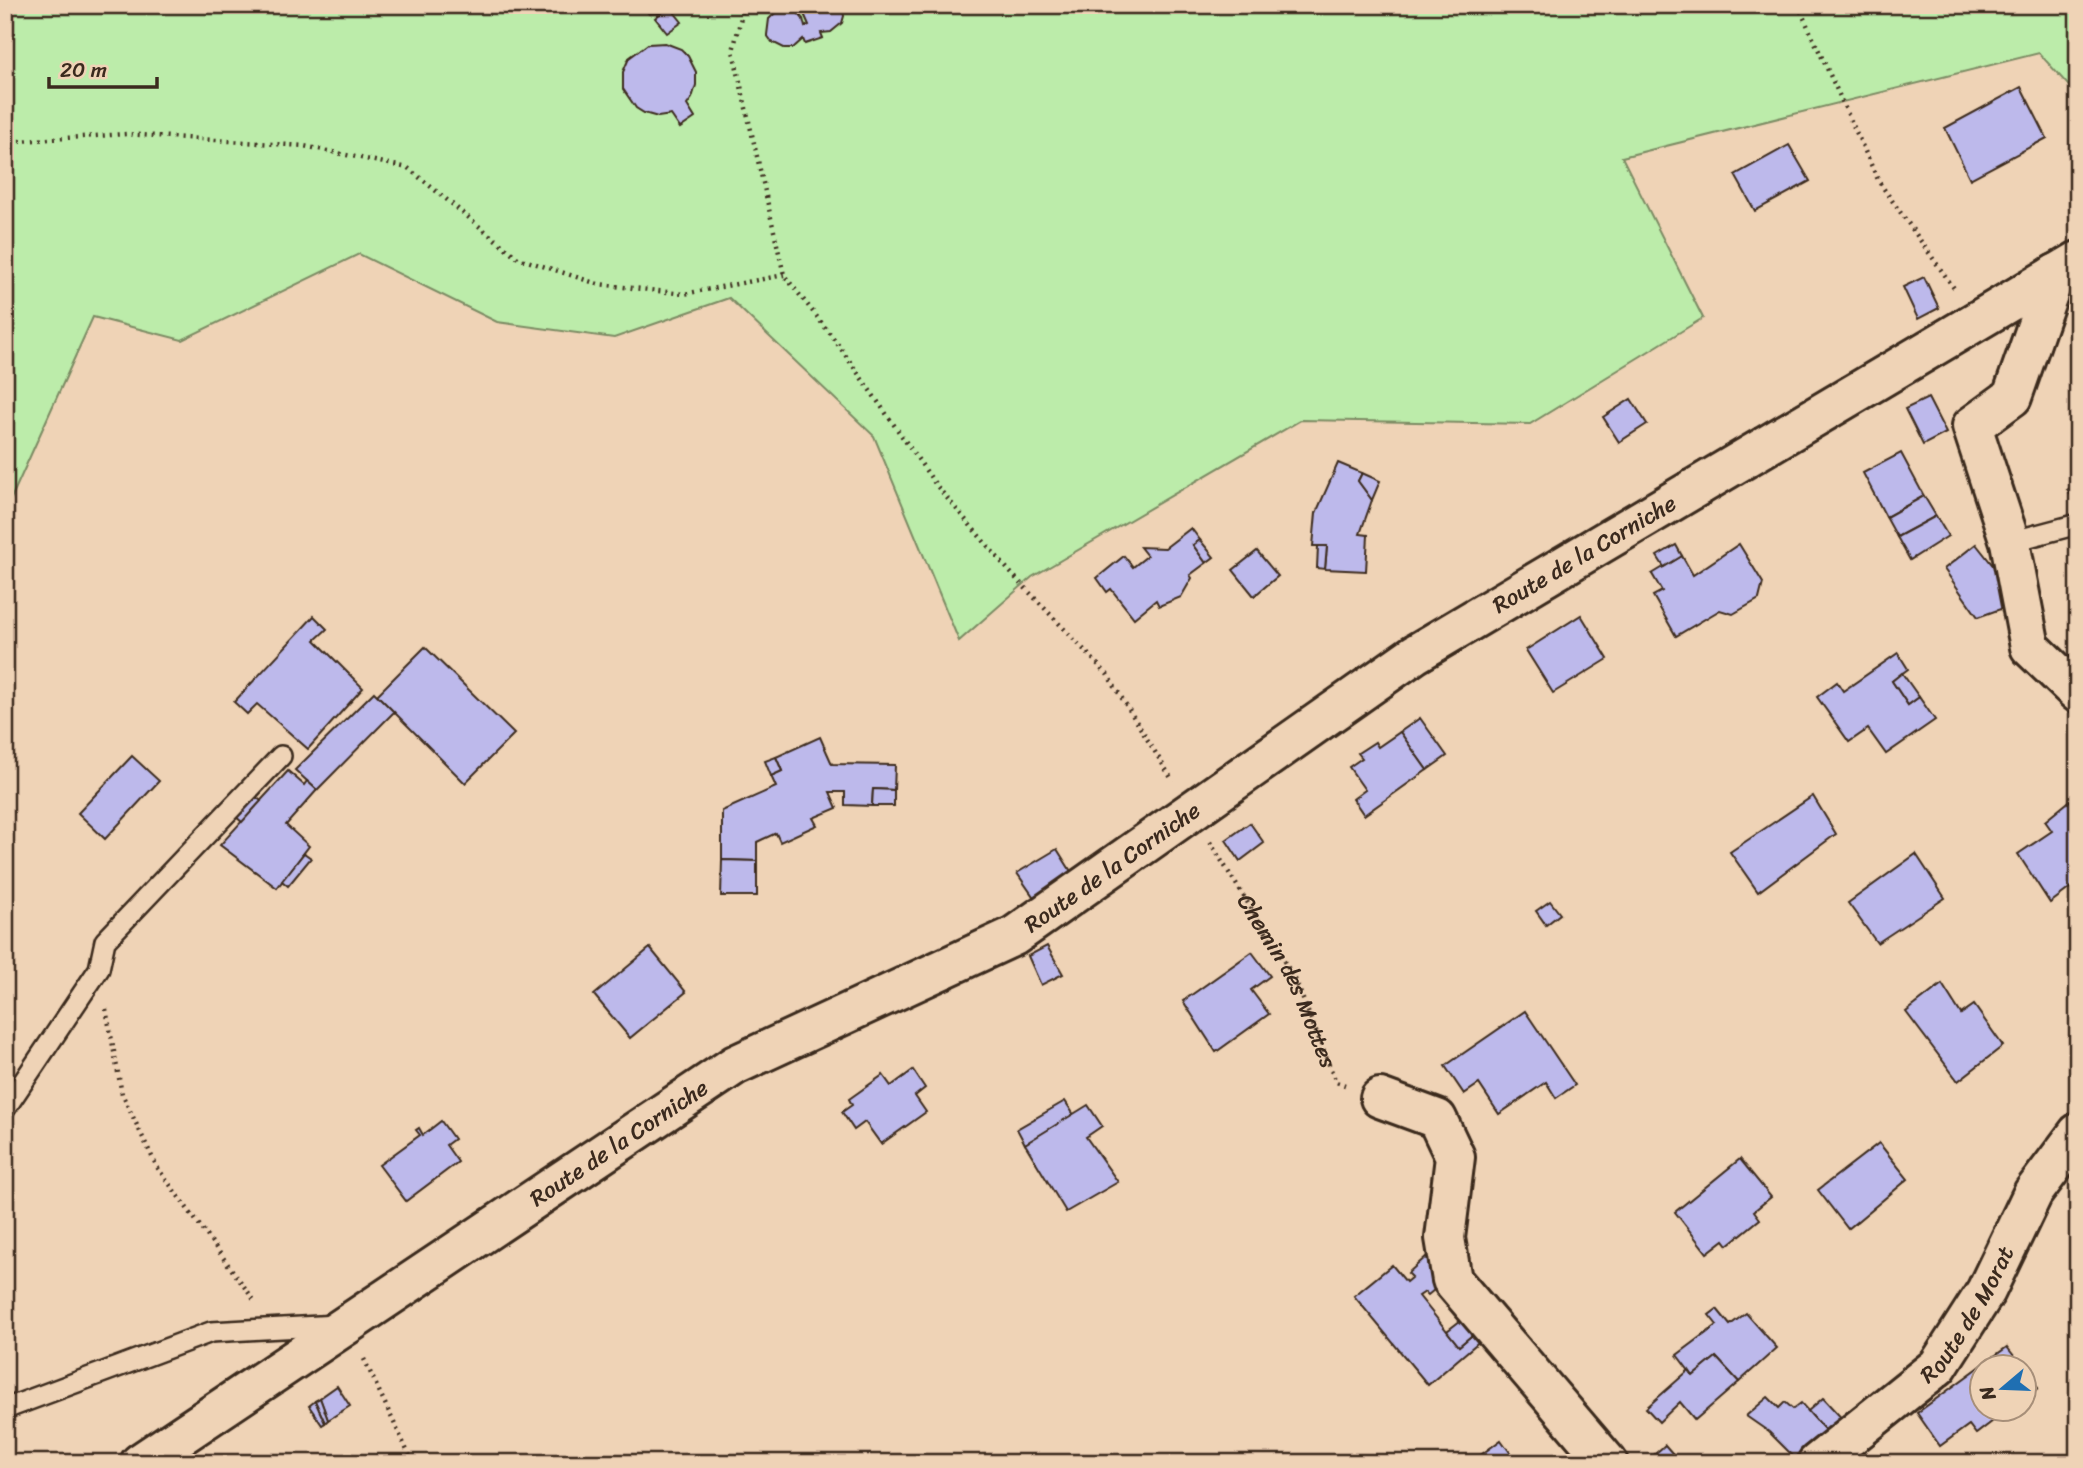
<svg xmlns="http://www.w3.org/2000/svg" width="2083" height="1468" font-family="Sriracha,sans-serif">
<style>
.green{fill:#bcecaa;stroke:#7c8b64;stroke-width:2}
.building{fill:#bdb9eb;stroke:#3b2a1e;stroke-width:2}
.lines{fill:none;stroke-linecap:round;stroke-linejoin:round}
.service-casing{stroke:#3b2a1e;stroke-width:24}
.minor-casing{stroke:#3b2a1e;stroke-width:44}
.path{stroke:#3b2a1e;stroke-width:4.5;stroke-dasharray:2 5;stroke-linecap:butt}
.service{stroke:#efd3b6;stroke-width:19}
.minor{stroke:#efd3b6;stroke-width:38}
.labels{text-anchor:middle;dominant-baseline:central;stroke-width:7;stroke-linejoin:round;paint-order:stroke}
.street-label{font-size:23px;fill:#3b2a1e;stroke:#efd3b6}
</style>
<rect width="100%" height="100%" fill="#efd3b6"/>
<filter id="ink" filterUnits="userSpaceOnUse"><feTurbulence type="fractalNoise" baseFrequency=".0143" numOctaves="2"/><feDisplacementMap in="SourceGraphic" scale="14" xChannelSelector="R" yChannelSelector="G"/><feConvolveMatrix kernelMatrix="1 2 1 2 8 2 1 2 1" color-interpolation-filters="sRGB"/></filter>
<g filter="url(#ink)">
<!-- green -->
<polygon class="green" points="5,5 2078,5 2078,96 2039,53 1622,157 1703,318 1530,424 1301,420 1032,577 959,641 874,436 729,298 614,338 497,322 359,254 182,340 93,317 5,512"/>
<!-- building -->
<g class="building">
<polygon points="668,5 665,10 670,7 682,22 667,33 655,18 661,13 649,14 641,5"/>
<polygon points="806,5 842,5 844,16 842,23 831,32 821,33 823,38 805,44 803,39 793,48 784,48 772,42 767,35 769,19 777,11 786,8 798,13 803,19 805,27 809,25 805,16"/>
<polygon points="665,43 681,49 688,56 696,72 696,85 692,98 687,105 695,118 680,128 671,115 658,117 644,113 636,108 623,89 623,72 629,58 648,44"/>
<polygon points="2021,87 2047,138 1970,179 1945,128"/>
<polygon points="1789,145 1810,181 1755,211 1735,175"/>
<polygon points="1924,277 1939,308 1918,319 1903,287"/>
<polygon points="1928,398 1946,433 1923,445 1905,409"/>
<polygon points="1631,399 1647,424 1619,442 1603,417"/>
<polygon points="1901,453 1924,496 1886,517 1863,473"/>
<polygon points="1338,463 1362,473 1358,481 1372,500 1360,534 1368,535 1366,571 1325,569 1327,546 1313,546 1316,513"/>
<polygon points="1362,473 1380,481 1372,500 1358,481"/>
<polygon points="2078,483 2078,504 2067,490"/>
<polygon points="1924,496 1936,516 1897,537 1886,517"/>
<polygon points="1936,516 1948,536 1910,560 1897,537"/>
<polygon points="1191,528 1200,540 1193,545 1206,563 1190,575 1192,578 1181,597 1159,606 1156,600 1134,618 1111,589 1107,592 1097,578 1124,556 1133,567 1147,556 1140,547 1165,548"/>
<polygon points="1200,540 1214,557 1206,563 1193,545"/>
<polygon points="1739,544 1763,583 1759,599 1733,614 1720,610 1676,636 1653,596 1662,591 1652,574 1682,556 1693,575"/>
<polygon points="1976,544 2002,577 2012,605 1978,617 1944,569"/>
<polygon points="1676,545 1682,556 1664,567 1657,556"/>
<polygon points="1318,546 1327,546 1325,569 1317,568"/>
<polygon points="1257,551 1278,576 1254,596 1233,570"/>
<polygon points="1581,615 1608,659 1553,693 1526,650"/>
<polygon points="314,616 327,629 315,640 363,688 308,749 257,704 247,714 234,702"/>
<polygon points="425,647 514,734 465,783 377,695"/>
<polygon points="1898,653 1908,669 1892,681 1908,705 1919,697 1935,720 1886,754 1868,729 1849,742 1817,697 1837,682 1843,691"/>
<polygon points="1902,673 1919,697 1908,705 1892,681"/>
<polygon points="374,692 394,712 317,790 295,770"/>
<polygon points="1420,718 1447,756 1427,770 1400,732"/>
<polygon points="1400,732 1427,770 1364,815 1353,799 1365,790 1349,767 1362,758 1358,753 1375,742 1378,747"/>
<polygon points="820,737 832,764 895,765 894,790 873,789 872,806 845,805 845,792 830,792 837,808 813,818 817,825 780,842 776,833 757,842 757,861 722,860 722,811 776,787 771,776 782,771 776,757"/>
<polygon points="132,756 159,781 105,839 78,813"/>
<polygon points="776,757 782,771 771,776 765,761"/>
<polygon points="288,771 304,785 307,781 317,790 286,825 309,846 277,888 220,845"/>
<polygon points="873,789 894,790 894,806 872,806"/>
<polygon points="2078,794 2078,882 2050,903 2018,854 2052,831 2045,821"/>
<polygon points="254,795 261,801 242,822 235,816"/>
<polygon points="1813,796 1836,834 1758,892 1730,852"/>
<polygon points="1250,823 1264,843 1240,861 1226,840"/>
<polygon points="1057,849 1072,873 1035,899 1017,873"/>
<polygon points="304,853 311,858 288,886 282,881"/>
<polygon points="1916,854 1945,898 1877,943 1848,903"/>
<polygon points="722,860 757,861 757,896 721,896"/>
<polygon points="1550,901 1560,914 1546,925 1536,911"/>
<polygon points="1047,946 1063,974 1041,985 1028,956"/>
<polygon points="650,948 686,992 630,1038 594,995"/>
<polygon points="1252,952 1270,976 1251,990 1269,1014 1216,1052 1183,1001"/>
<polygon points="1942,984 1961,1014 1974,1005 2003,1046 1958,1081 1906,1012"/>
<polygon points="1525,1011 1575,1085 1556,1098 1546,1082 1499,1114 1479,1084 1464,1094 1445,1066"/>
<polygon points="913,1070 925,1088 915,1096 926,1112 881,1144 865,1122 854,1130 842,1112 852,1105 849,1099 883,1075 891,1086"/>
<polygon points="1065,1101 1074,1115 1025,1144 1017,1129"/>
<polygon points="1088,1105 1102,1126 1086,1137 1118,1182 1066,1212 1025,1144"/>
<polygon points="441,1121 454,1139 446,1145 458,1162 406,1201 379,1165 420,1135 416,1130 419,1128 423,1135"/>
<polygon points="1879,1143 1908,1179 1848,1229 1818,1190"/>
<polygon points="1740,1159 1771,1197 1754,1211 1760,1219 1728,1245 1724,1240 1707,1253 1675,1212"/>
<polygon points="1427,1256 1446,1280 1428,1295 1425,1292 1419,1296 1459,1346 1477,1331 1482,1339 1428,1385 1354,1296 1392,1265 1406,1282 1412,1277 1408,1273"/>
<polygon points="1717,1309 1730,1325 1746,1313 1777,1348 1739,1382 1716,1357 1693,1376 1677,1355 1717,1325 1709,1315"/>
<polygon points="1465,1317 1477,1331 1459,1346 1447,1331"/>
<polygon points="2007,1347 2022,1366 1982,1366 1982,1408 2010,1408 1976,1434 1969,1425 1940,1446 1917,1413"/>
<polygon points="1716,1357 1739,1382 1695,1420 1680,1402 1659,1422 1646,1408 1689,1370 1693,1376"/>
<polygon points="2024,1369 2038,1388 2024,1398"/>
<polygon points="337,1386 350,1406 328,1420 320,1398"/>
<polygon points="1768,1397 1779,1408 1785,1402 1793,1409 1801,1403 1833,1439 1800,1463 1769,1432 1746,1416"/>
<polygon points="320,1398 328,1420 325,1423 315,1401"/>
<polygon points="1823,1398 1846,1423 1831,1437 1808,1411"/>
<polygon points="315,1401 325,1423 322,1425 309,1406"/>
<polygon points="1501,1440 1514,1458 1507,1463 1470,1463"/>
<polygon points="1856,1444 1871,1463 1834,1463"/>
<polygon points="1665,1445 1680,1462 1687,1456 1693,1463 1645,1463"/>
</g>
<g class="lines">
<defs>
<g id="service">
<polyline points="2010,542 2078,524"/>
<polyline points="5,1109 99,969 105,941 281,756"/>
<polyline points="5,1409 211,1332 337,1325"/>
</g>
<g id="minor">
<polyline points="2055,274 2012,397 1972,426 2010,542 2030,647 2078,693"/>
<polyline points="1380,1098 1437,1119 1455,1157 1445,1238 1452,1280 1608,1463"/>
<path id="s2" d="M 140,1463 L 735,1065 L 1014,936 L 1415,654 L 2078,261"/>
<path id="s3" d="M 1817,1463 L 1938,1366 L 1986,1291 L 2033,1193 L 2078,1133"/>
</g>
</defs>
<!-- service casing -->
<use href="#service" class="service-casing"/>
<!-- minor casing -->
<use href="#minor" class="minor-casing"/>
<!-- path -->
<g class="path">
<polyline points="744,5 733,51 784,275 832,336 936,485 1010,572 1107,674 1173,781"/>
<polyline points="1798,5 1879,182 1956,291"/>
<polyline points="5,142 126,134 304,146 408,168 518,258 598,284 684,294 784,275"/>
<path id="s1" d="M 1210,842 L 1295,979 L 1336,1082 L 1345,1085"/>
<polyline points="106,1009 122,1094 157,1167 254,1300 256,1301"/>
<polyline points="364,1359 413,1463"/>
</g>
<!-- service -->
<use href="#service" class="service"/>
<!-- minor -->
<use href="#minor" class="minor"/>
</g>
</g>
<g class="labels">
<!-- street labels -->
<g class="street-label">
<text stroke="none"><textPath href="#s2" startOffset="1710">Route de la Corniche</textPath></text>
<text stroke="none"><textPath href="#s2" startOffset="1143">Route de la Corniche</textPath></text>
<text stroke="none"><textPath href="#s1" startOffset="159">Chemin des Mottes</textPath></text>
<text stroke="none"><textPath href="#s2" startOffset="576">Route de la Corniche</textPath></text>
<text stroke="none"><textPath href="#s3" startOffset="214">Route de Morat</textPath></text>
</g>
</g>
<!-- margin -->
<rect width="2083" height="1468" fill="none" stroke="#efd3b6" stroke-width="28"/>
<rect x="14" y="14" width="2055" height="1440" fill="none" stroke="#3b2a1e" stroke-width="2.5" filter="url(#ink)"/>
<!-- north arrow -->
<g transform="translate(2003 1388) rotate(251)"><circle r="33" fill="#efd3b6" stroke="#a78f79" stroke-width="2"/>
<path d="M0-5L12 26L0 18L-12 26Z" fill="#1f6fb2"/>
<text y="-10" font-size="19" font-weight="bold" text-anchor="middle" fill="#3b2a1e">N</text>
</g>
<!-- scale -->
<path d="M49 77v10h108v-10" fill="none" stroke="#3b2a1e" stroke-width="3.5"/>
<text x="60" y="77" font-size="21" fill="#3b2a1e" stroke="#efd3b6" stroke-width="5" paint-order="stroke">20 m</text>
</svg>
